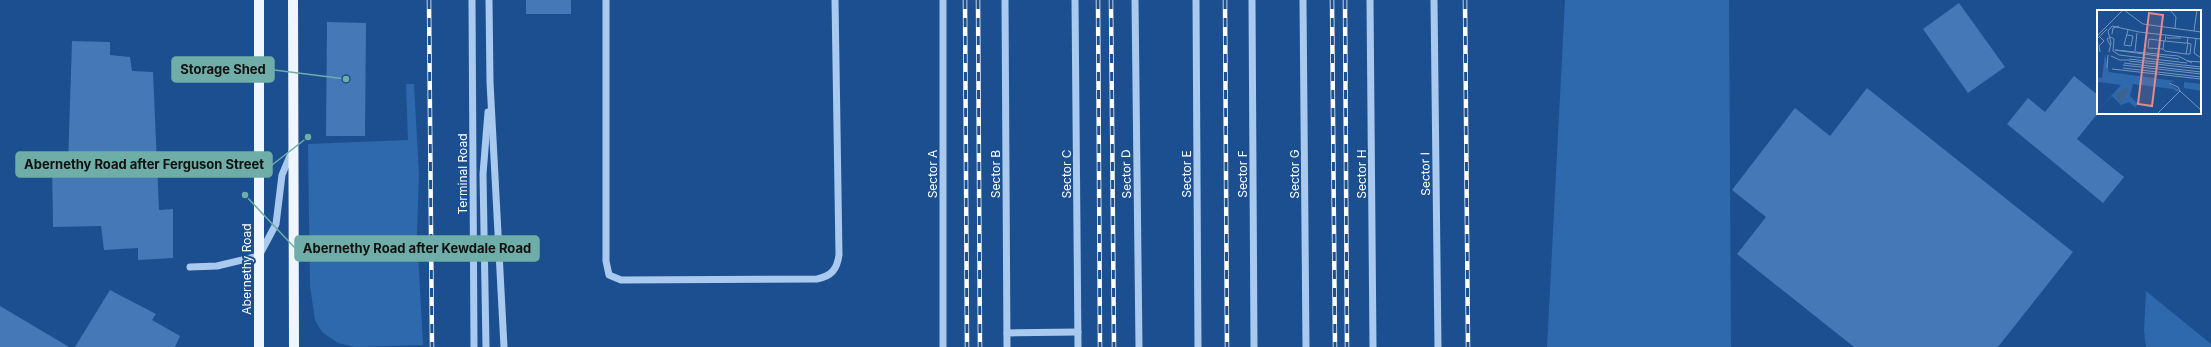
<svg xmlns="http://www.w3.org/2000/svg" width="2211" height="347" font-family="Inter,sans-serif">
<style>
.green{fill:#2e69ad}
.building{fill:#4478b7}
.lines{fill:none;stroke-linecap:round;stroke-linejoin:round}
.minor{stroke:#a9c9ee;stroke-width:7}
.major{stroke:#f0f6ff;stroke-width:10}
.rail-casing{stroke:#fff;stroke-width:4.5}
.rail{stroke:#1b4f8f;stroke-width:3;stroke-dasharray:9;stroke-linecap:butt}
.labels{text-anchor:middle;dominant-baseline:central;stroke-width:4;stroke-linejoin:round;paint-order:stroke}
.street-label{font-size:12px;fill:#fff;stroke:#1b4f8f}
.inset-road{fill:none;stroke:#7695bc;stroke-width:1}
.view{fill:#e88989;fill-opacity:0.15;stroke:#e88989;stroke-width:2}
.inset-edge{fill:none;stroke:#fff;stroke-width:2}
.leader{fill:none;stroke:#6fada8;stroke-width:1.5}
.callout-dot{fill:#6fada8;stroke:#1b4f8f;stroke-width:1.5}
.callout{fill:#6fada8;stroke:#6fada8;stroke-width:1.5}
.callout-label{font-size:13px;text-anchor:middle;font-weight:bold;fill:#111}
</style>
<rect width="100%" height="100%" fill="#1b4f8f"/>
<!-- green -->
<g class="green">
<polygon points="1565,0 1729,0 1731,347 1547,347"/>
<polygon points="406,84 414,84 419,175 417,233 423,345 355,347 338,343 322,332 315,320 310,286 308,144 408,140"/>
<polygon points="2146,291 2211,344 2211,347 2146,347 2144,331"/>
</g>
<!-- building -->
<g class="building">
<rect x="526" y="0" width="45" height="14"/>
<polygon points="1959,3 2005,67 1968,93 1923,29"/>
<polygon points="327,22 366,23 365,136 326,136"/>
<polygon points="72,41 110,42 110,55 130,57 132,71 153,72 159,210 173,209 173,258 138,260 138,248 104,250 101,226 53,227 52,164 68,164"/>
<polygon points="2074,76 2098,95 2098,113 2077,139 2124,177 2103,203 2007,124 2028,98 2045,112"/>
<polygon points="1867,88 2073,252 1998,347 1854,347 1737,254 1766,217 1732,190 1795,108 1830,136"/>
<polygon points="110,290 156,314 152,320 180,336 175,347 75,347"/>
<polygon points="0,306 69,347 0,347"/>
</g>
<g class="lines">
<!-- minor -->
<g class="minor">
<polyline points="472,0 474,347"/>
<polyline points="489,0 490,82 504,347"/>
<path d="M 606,0 L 606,261 L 609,275 L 621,280 L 817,279 C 832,276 837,269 839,255 L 835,0"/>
<polyline points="943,0 943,347"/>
<polyline points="1005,0 1007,347"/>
<polyline points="1075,0 1078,347"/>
<polyline points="1135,0 1139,347"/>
<polyline points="1196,0 1198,347"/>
<polyline points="1252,0 1254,347"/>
<polyline points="1303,0 1306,347"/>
<polyline points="1370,0 1373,347"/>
<polyline points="1434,0 1438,347"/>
<polyline points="190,267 217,266 259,256 276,224 282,175 292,151"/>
<polyline points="1007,333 1078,332"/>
<polyline points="486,347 483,174 488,112"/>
</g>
<!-- major -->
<g class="major">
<polyline points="293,0 294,347"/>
<polyline points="259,347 259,0"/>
</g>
<defs>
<g id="rail">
<polyline points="429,0 432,347"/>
<polyline points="965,0 967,347"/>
<polyline points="978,0 980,347"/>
<polyline points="1098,0 1100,347"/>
<polyline points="1111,0 1114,347"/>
<polyline points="1225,0 1227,347"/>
<polyline points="1332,0 1335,347"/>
<polyline points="1345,0 1347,347"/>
<polyline points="1465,0 1468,347"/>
</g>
</defs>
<!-- rail casing -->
<use href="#rail" class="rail-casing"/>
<!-- rail -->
<use href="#rail" class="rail"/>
</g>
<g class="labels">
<!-- street labels -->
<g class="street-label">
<text transform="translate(462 174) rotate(-90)">Terminal Road</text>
<text transform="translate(932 174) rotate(-90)">Sector A</text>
<text transform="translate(995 174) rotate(-90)">Sector B</text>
<text transform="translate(1066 174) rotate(-90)">Sector C</text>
<text transform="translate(1126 174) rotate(-91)">Sector D</text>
<text transform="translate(1186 174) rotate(-90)">Sector E</text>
<text transform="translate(1242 174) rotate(-90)">Sector F</text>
<text transform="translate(1294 174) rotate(-90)">Sector G</text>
<text transform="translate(1361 174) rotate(-90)">Sector H</text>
<text transform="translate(1425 174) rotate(-91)">Sector I</text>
<text transform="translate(246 269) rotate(-90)">Abernethy Road</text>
</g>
</g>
<!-- overview -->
<g transform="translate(2097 10)">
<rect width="104" height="104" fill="#1b4f8f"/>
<path d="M 8,44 L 12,62 L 78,71 L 71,73 L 82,80 L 80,82 L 76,79 L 36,74 L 33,86 L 39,92 L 43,92 L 38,97 L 32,92 L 24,95 L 15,86 L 2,99 L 24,75 L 2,72 L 0,74 L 0,67 L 5,68 ZM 87,72 L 104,74 L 104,81 L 87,78 Z" fill="#2e69ad"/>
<path d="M 27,78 L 33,79 L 24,93 L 18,85 Z" fill="#3c6290"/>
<path class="inset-road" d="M 27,0 L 46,14 L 104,22M 73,0 L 79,7 L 78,18M 97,21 L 100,0M 15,24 L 16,18 L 22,16M 30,25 L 36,26 L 34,36 L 27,35 L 31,20M 0,26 L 26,0M 69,26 L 68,31 L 87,33 L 90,33 L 91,28M 70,28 L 84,28M 0,29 L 10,19M 99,29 L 97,43 L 104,48M 67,31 L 66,39 L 68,41 L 89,44M 90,33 L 91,33 L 94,34 L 93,44 L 89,44 L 91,33M 13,35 L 10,29 L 14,27 L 17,29 L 16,41 L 22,45 L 90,53M 66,39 L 51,38 L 52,29 L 68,31M 38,41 L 40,23M 3,42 L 2,36 L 7,31 L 3,27M 12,42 L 14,33 L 11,21 L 15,16 L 42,22 L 104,29M 14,46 L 23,50 L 32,50M 32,49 L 104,57M 82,49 L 18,40 L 81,46 L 95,53M 32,51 L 104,59M 90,51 L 104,52M 27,53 L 104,62M 26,55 L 104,64M 10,58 L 11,45M 26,58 L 104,67M 15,59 L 104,69M 72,73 L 81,77 L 83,81M 83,81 L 104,100M 60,104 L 83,81"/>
<path class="view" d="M 52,3 L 66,5 L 55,96 L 41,94 Z"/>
<rect width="104" height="104" class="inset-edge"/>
</g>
<!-- callouts -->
<path class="leader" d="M346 79L274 70M308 137L272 165M245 195L295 248"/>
<g class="callout-dot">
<circle cx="346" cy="79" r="4"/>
<circle cx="308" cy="137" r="4"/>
<circle cx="245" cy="195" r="4"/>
</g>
<g class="callout">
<rect x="172" y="57" width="102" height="25" rx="4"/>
<rect x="16" y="152" width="256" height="25" rx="4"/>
<rect x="295" y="236" width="244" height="25" rx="4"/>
</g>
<g class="callout-label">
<text x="223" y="74">Storage Shed</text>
<text x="144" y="169">Abernethy Road after Ferguson Street</text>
<text x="417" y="253">Abernethy Road after Kewdale Road</text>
</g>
</svg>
